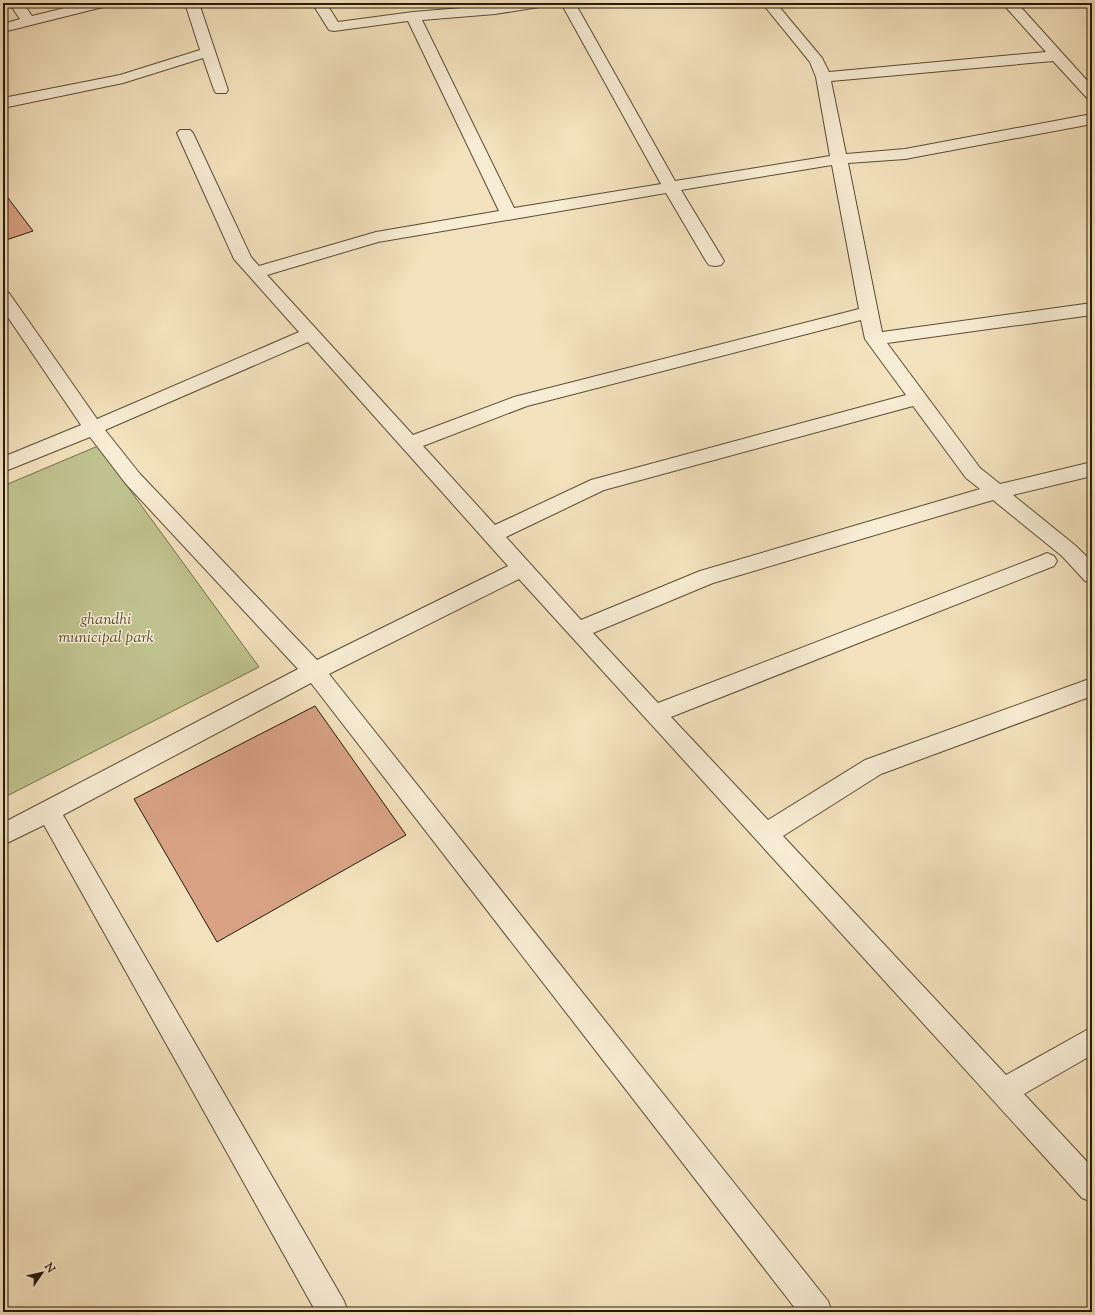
<svg xmlns="http://www.w3.org/2000/svg" width="1095" height="1315" font-family="'Sorts Mill Goudy',serif">
<style>
.green{fill:#bfc28e;stroke:#746e4b}
.building{fill:#d9a285;stroke:#281a08}
.lines{fill:none;stroke-linecap:round;stroke-linejoin:round}
.minor-casing{stroke:#5b4c35;stroke-width:2}
.minor{fill:#f7ecd4;fill-rule:evenodd}
.labels{text-anchor:middle;dominant-baseline:central;stroke-width:3;stroke-linejoin:round;paint-order:stroke}
.park-label{font-size:16px;font-style:italic;fill:#554c30;stroke:#f7ecd4}
</style>
<rect width="100%" height="100%" fill="#f3e2bd"/>
<filter id="stains"><feTurbulence type="fractalNoise" baseFrequency=".005" numOctaves="4"/><feColorMatrix values="0 0 0 0 .2 0 0 0 0 .09 0 0 0 0 .02 0 0 0 .5 -.17"/></filter>
<radialGradient id="worn" r=".72"><stop offset=".6" stop-color="#630" stop-opacity="0"/><stop offset="1" stop-color="#630" stop-opacity=".3"/></radialGradient>
<!-- green -->
<polygon class="green" points="98,446 259,667 3,798 3,486"/>
<!-- building -->
<g class="building">
<polygon points="5,194 33,231 3,241 3,195"/>
<polygon points="315,706 406,835 217,942 134,799"/>
</g>
<g class="lines">
<defs>
<g id="minor">
<polygon points="9,3 23,3 32,16 85,3 109,3 107,6 3,32 3,24 20,19"/>
<polygon points="185,3 199,3 228,90 226,93 216,93 214,90 203,58 123,83 3,108 3,98 120,75 200,50"/>
<path d="M 312,3 L 326,3 L 338,22 L 413,12 L 487,6 L 486,3 L 500,3 L 501,5 L 513,3 L 546,3 L 544,6 L 539,7 L 495,14 L 422,20 L 514,208 L 661,184 L 561,3 L 575,3 L 675,181 L 830,156 L 816,77 L 810,62 L 762,3 L 776,3 L 822,58 L 829,72 L 1046,52 L 1002,3 L 1017,3 L 1092,86 L 1092,100 L 1087,98 L 1053,61 L 831,81 L 846,154 L 905,149 L 1092,114 L 1092,124 L 905,159 L 848,163 L 882,332 L 1092,303 L 1092,315 L 887,343 L 980,468 L 1000,484 L 1092,462 L 1092,476 L 1013,495 L 1076,546 L 1092,562 L 1092,583 L 1085,581 L 1062,556 L 993,500 L 713,583 L 593,633 L 658,703 L 1040,556 L 1047,553 L 1054,556 L 1057,561 L 1054,566 L 671,717 L 768,820 L 865,760 L 1092,678 L 1092,696 L 881,774 L 783,836 L 1006,1075 L 1092,1027 L 1092,1055 L 1024,1094 L 1092,1167 L 1092,1202 L 1082,1198 L 519,579 L 329,674 L 828,1301 L 832,1312 L 798,1312 L 311,683 L 63,815 L 344,1301 L 348,1312 L 316,1312 L 44,825 L 3,845 L 3,823 L 298,669 L 126,484 L 90,437 L 3,472 L 3,457 L 81,425 L 3,310 L 3,291 L 9,293 L 97,419 L 299,332 L 234,259 L 177,133 L 180,130 L 190,130 L 193,133 L 251,257 L 259,266 L 376,232 L 499,211 L 408,21 L 334,31 L 329,30 ZM 832,165 L 859,309 L 514,397 L 413,435 L 267,275 L 378,242 L 666,193 L 706,261 L 709,265 L 715,266 L 721,265 L 724,261 L 681,190 ZM 861,320 L 865,339 L 906,395 L 591,480 L 495,525 L 423,446 L 527,406 ZM 308,342 L 508,566 L 317,660 L 140,474 L 105,430 ZM 913,406 L 966,478 L 980,489 L 700,571 L 581,620 L 506,537 L 604,490 Z"/>
</g>
</defs>
<!-- minor casing -->
<use href="#minor" class="minor-casing"/>
<!-- minor -->
<use href="#minor" class="minor"/>
</g>
<g class="labels">
<!-- park labels -->
<g class="park-label">
<text x="106" y="620">ghandhi<tspan x="106" dy="18">municipal park</tspan></text>
</g>
</g>
<!-- margin -->
<rect width="1095" height="1315" fill="none" stroke="#f3e2bd" stroke-width="16"/>
<rect x="4" y="4" width="1087" height="1307" fill="none" stroke="#281a08" stroke-width="2"/>
<rect x="8" y="8" width="1079" height="1299" fill="none" stroke="#281a08"/>
<!-- north arrow -->
<g transform="translate(42 1273) rotate(56)" stroke="#f7ecd4" stroke-width="3" paint-order="stroke">
<path d="M0-3L7 15L0 10L-7 15Z" fill="#281a08"/>
<text y="-6" font-size="11" font-weight="bold" text-anchor="middle" fill="#281a08">N</text>
</g>
<rect width="100%" height="100%" filter="url(#stains)"/>
<rect width="100%" height="100%" fill="url(#worn)"/>
</svg>
